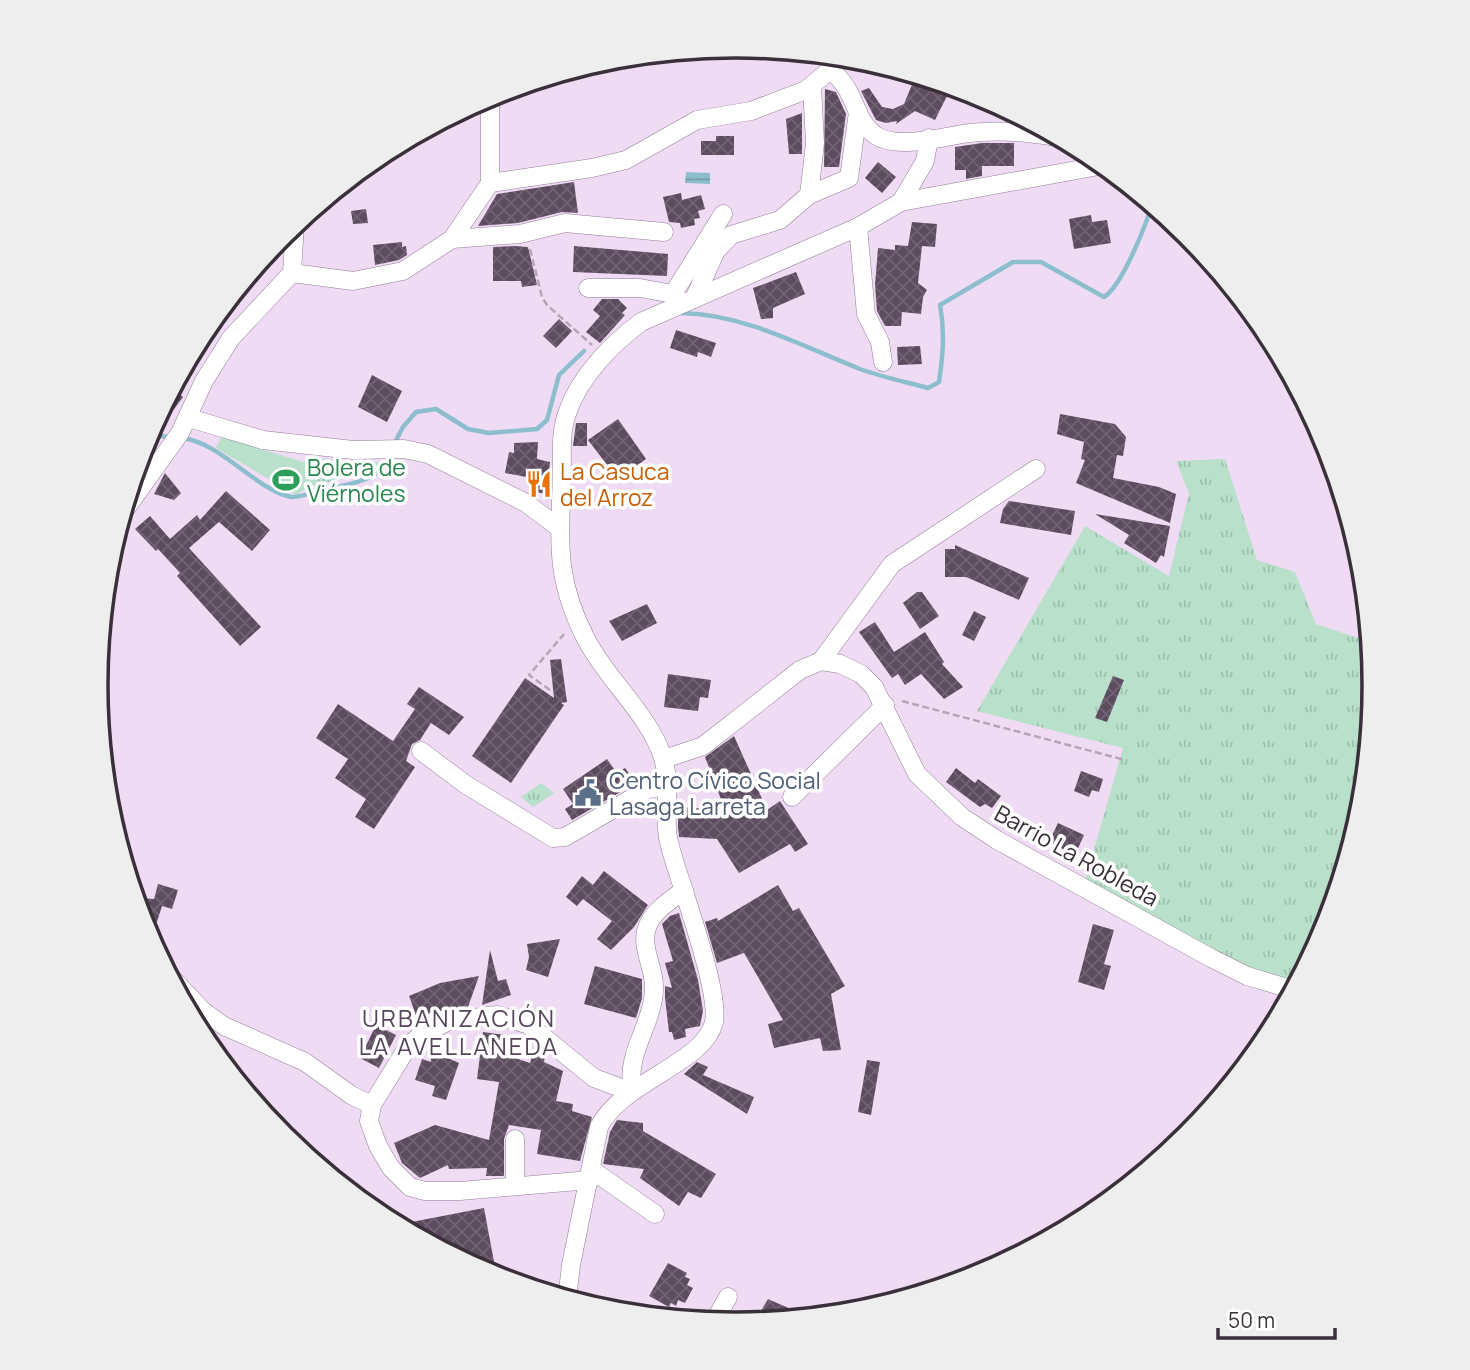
<svg xmlns="http://www.w3.org/2000/svg" width="1470" height="1370" font-family="Manrope,sans-serif">
<style>
.grass{fill:url(#grass-tufts)}
.garden{fill:#b8e0cb}
.water{fill:url(#water-rules)}
.lines{fill:none;stroke-linecap:round;stroke-linejoin:round}
.stream{stroke:#8dbecd;stroke-width:4.5}
.building{fill:url(#building-cross-hatch)}
.minor-casing{stroke:#907d94;stroke-width:19}
.path{stroke:#b6a5b9;stroke-width:2.5;stroke-dasharray:7 3.5;stroke-linecap:butt}
.minor{stroke:#fff;stroke-width:18}
.labels{text-anchor:middle;dominant-baseline:central;stroke-width:7;stroke-linejoin:round;paint-order:stroke}
.leisure-label{font-size:23px;fill:#27864d;stroke:#fff;text-anchor:start}
.food-label{font-size:23px;fill:#c56008;stroke:#fff;text-anchor:start}
.service-label{font-size:23px;fill:#4e5e75;stroke:#fff;text-anchor:start}
.street-label{font-size:23px;fill:#39303a;stroke:#fff}
.neighbourhood-label{font-size:24px;letter-spacing:2px;fill:#56455a;stroke:#fff}
.rim{fill:none;stroke:#39303a;stroke-width:3.5}
</style>
<defs>
<pattern id="grass-tufts" width="24" height="20" patternUnits="userSpaceOnUse" patternTransform="scale(1.75)"><rect width="24" height="20" fill="#b8e0cb"/><path d="M3 7l-1-3M5 7V3M7 7l1-3M15 17l-1-3M17 17v-4M19 17l1-3" fill="none" stroke="#9fc0af"/></pattern>
<pattern id="water-rules" width="6" height="5" patternUnits="userSpaceOnUse" patternTransform="scale(1.75)"><rect width="6" height="5" fill="#8dbecd"/><path d="M0 2.5h6" fill="none" stroke="#749ba7"/></pattern>
<pattern id="building-cross-hatch" width="8" height="8" patternUnits="userSpaceOnUse" patternTransform="scale(1.75)"><rect width="8" height="8" fill="#5d4b60"/><path d="M0 0l8 8M0 8l8-8" fill="none" stroke="#726374"/></pattern>
</defs>
<rect width="100%" height="100%" fill="#f0dbf4"/>
<!-- grass -->
<g class="grass">
<polygon points="312,458 378,462 382,468 308,487 296,495"/>
<polygon points="1225,459 1257,560 1295,572 1316,624 1370,642 1374,685 1362,810 1326,930 1297,984 1247,976 1081,895 1123,748 977,711 1085,526 1169,576 1189,493 1176,461"/>
<polygon points="541,783 554,793 533,807 521,797"/>
</g>
<!-- garden -->
<polygon class="garden" points="221,437 310,464 296,495 216,448"/>
<!-- water -->
<polygon class="water" points="686,172 710,173 710,184 685,183"/>
<g class="lines">
<!-- stream -->
<g class="stream">
<path d="M 681,313 C 744,314 802,346 860,369 C 882,377 906,382 928,388 L 939,382 C 943,355 945,331 940,305 L 1013,262 L 1041,262 L 1104,297 C 1122,286 1146,225 1152,204"/>
<polyline points="147,435 170,437"/>
<path d="M 183,438 C 223,444 257,491 292,497 C 297,498 340,486 350,484 C 369,479 383,474 390,454"/>
<polyline points="393,446 403,427 416,412 436,409 468,429 489,433 537,429 547,420 559,375 584,351"/>
</g>
</g>
<!-- building -->
<g class="building">
<polygon points="916,75 952,86 935,120 915,111 896,124 897,121 886,123 876,120 861,91 869,88 882,107 893,109 904,104"/>
<polygon points="825,89 836,92 846,114 839,167 824,167"/>
<polygon points="802,113 802,154 789,154 786,119"/>
<polygon points="716,136 734,136 734,155 701,155 701,141 716,141"/>
<polygon points="982,143 1014,143 1014,166 982,166 982,176 966,179 966,170 955,170 955,147"/>
<polygon points="878,162 896,177 882,193 865,178"/>
<polygon points="574,182 578,213 562,212 518,223 478,226 497,194"/>
<polygon points="681,193 682,200 701,195 705,209 698,211 700,218 694,219 695,225 681,228 680,223 669,222 663,197"/>
<polygon points="366,209 368,223 353,224 351,211"/>
<polygon points="1091,215 1092,222 1107,220 1111,243 1074,249 1069,219"/>
<polygon points="912,222 937,224 935,247 922,246 918,283 927,290 923,297 921,314 902,312 901,326 885,326 877,311 875,285 878,248 895,250 895,245 908,246"/>
<polygon points="402,242 402,247 406,246 407,255 399,260 375,265 373,245"/>
<polygon points="514,246 528,247 537,285 522,287 521,281 493,281 493,247"/>
<polygon points="574,246 668,254 667,276 573,272"/>
<polygon points="796,272 805,294 773,308 773,318 761,319 753,288"/>
<polygon points="602,299 618,299 627,308 622,313 625,315 600,343 586,332 600,316 593,310"/>
<polygon points="559,319 572,331 556,348 543,336"/>
<polygon points="676,330 716,343 711,357 698,352 697,357 670,348"/>
<polygon points="920,346 922,364 898,365 897,347"/>
<polygon points="372,375 402,391 387,422 358,407"/>
<polygon points="172,389 183,397 157,432 151,428"/>
<polygon points="1060,414 1115,424 1126,437 1123,456 1117,455 1113,478 1159,487 1176,494 1170,523 1076,483 1085,460 1081,459 1084,442 1057,434"/>
<polygon points="618,419 646,459 618,479 588,440"/>
<polygon points="576,423 587,423 587,446 573,446"/>
<polygon points="538,442 537,459 550,462 547,494 530,491 532,478 505,473 509,452 514,453 514,443"/>
<polygon points="165,473 181,493 174,500 154,494"/>
<polygon points="226,491 270,530 252,551 219,522 189,548 261,627 240,646 177,576 180,573 158,549 156,551 135,529 150,516 170,539 197,515 200,520"/>
<polygon points="1009,501 1075,511 1071,535 1000,523 1003,509"/>
<polygon points="1095,514 1170,526 1164,557 1161,555 1156,563 1124,543 1129,535"/>
<polygon points="955,545 1029,578 1019,600 966,577 945,577 945,549 955,549"/>
<polygon points="917,592 922,592 939,616 920,629 903,603"/>
<polygon points="647,604 657,623 622,641 609,621"/>
<polygon points="974,611 986,617 974,641 962,635"/>
<polygon points="875,622 894,652 925,632 944,662 942,664 963,687 944,699 921,674 905,685 898,674 892,678 859,632"/>
<polygon points="561,659 567,702 561,703 564,705 511,783 472,756 525,678 554,698 550,660"/>
<polygon points="668,674 711,680 708,698 700,697 698,711 664,707"/>
<polygon points="1113,676 1124,680 1107,722 1095,718"/>
<polygon points="419,687 464,717 449,735 431,723 420,740 412,744 406,761 415,767 374,829 355,817 366,799 335,778 348,759 316,738 338,704 393,741 415,709 407,704"/>
<polygon points="734,736 767,810 780,801 808,844 795,852 790,844 739,873 717,839 679,837 678,827 678,807 725,810 705,757"/>
<polygon points="607,759 617,773 625,768 636,783 572,820 565,809 573,804 563,789"/>
<polygon points="956,768 975,783 978,779 1001,796 992,808 985,804 980,807 946,782"/>
<polygon points="1081,771 1103,779 1099,792 1092,790 1089,797 1074,791"/>
<polygon points="1058,823 1084,835 1075,855 1049,842"/>
<polygon points="604,871 648,905 634,927 611,950 597,939 612,921 583,899 577,906 566,897 582,876 593,885"/>
<polygon points="158,884 178,890 172,909 162,906 156,925 141,920 137,906 139,898 154,899"/>
<polygon points="778,885 793,911 799,908 845,986 831,994 841,1050 823,1051 820,1038 774,1048 768,1024 783,1020 744,953 717,963 705,922 717,918 718,921"/>
<polygon points="679,913 698,980 703,1011 700,1026 685,1029 686,1037 674,1040 672,1032 669,1032 665,998 665,986 672,988 665,963 673,961 662,924 670,916"/>
<polygon points="1093,924 1114,930 1104,964 1111,966 1104,990 1078,982"/>
<polygon points="560,939 548,977 526,970 529,957 527,944"/>
<polygon points="490,950 498,981 506,979 511,995 482,1005"/>
<polygon points="595,966 642,979 642,998 636,1018 584,1004"/>
<polygon points="479,976 468,1007 433,1012 417,1018 409,996 440,983"/>
<polygon points="376,1025 396,1035 379,1068 360,1058"/>
<polygon points="483,1032 511,1036 509,1056 530,1063 533,1052 545,1055 544,1062 563,1071 556,1101 573,1104 572,1111 592,1117 580,1161 537,1154 541,1130 509,1125 504,1139 504,1176 486,1176 487,1168 449,1169 448,1165 420,1178 402,1163 394,1143 435,1125 489,1140 499,1082 477,1079"/>
<polygon points="430,1050 459,1063 446,1100 432,1096 435,1086 415,1080 422,1059 431,1062"/>
<polygon points="867,1060 880,1062 871,1115 858,1112"/>
<polygon points="697,1062 708,1067 703,1075 754,1097 747,1114 684,1074"/>
<polygon points="617,1120 643,1123 643,1131 716,1174 701,1198 688,1192 679,1206 640,1178 644,1169 603,1164 610,1132"/>
<polygon points="484,1208 497,1278 396,1225"/>
<polygon points="668,1263 687,1273 685,1277 690,1279 687,1285 693,1288 685,1303 678,1300 676,1306 671,1303 669,1307 649,1296"/>
<polygon points="768,1299 793,1310 788,1319 754,1323"/>
</g>
<g class="lines">
<defs>
<g id="minor">
<path d="M 834,55 L 830,70 C 858,91 852,118 875,135 C 900,152 951,133 981,132 C 1008,130 1035,133 1061,138"/>
<polyline points="490,95 490,183"/>
<polyline points="809,195 815,143 812,86"/>
<polyline points="901,202 925,161 929,138"/>
<polyline points="858,227 866,314 880,342 883,362"/>
<polyline points="452,239 520,234 565,223 664,232"/>
<polyline points="292,273 353,281 403,271 452,239 490,183 592,168 626,160 697,120 751,111 806,90 830,70"/>
<polyline points="588,288 640,288 673,294 679,305"/>
<polyline points="673,294 723,214"/>
<polyline points="694,299 716,251 731,235 780,220 809,195 849,178 858,112"/>
<polyline points="189,418 263,440 353,450 404,449 428,454 526,503 558,527"/>
<polyline points="122,514 180,433 204,381 231,338 292,273 295,223"/>
<polyline points="821,661 892,564 1036,469"/>
<polyline points="421,751 465,784 553,838 565,837 648,789 666,786"/>
<polyline points="664,759 703,746 800,670 821,661 840,664 861,674 874,687 917,774 962,817 997,840 1211,958 1247,976 1294,990"/>
<polyline points="792,797 885,705"/>
<polyline points="168,974 203,1011 224,1026 305,1062 351,1095 372,1105"/>
<path d="M 633,1090 C 624,1054 655,1022 654,986 C 654,966 638,943 649,923 C 656,909 671,900 684,890"/>
<polyline points="515,1139 515,1186"/>
<polyline points="592,1170 655,1214"/>
<polyline points="590,1180 460,1191 425,1191 410,1187 391,1168 378,1146 369,1121 372,1105 407,1048 419,1036 449,1021 497,1015 529,1025 594,1078 629,1091"/>
<path d="M 567,1299 L 571,1265 L 599,1127 C 621,1082 705,1063 714,1022 C 719,996 693,921 685,894 C 679,876 672,856 668,838 C 664,812 671,783 663,758 C 649,714 607,680 586,639 C 554,577 560,540 562,474 C 562,452 560,431 568,411 C 580,376 612,344 641,322 L 858,227 L 901,202 L 1104,165"/>
<polyline points="714,1322 728,1297"/>
</g>
</defs>
<!-- minor casing -->
<use href="#minor" class="minor-casing"/>
<!-- path -->
<g class="path">
<polyline points="530,249 542,297 547,305 592,345"/>
<polyline points="238,305 245,279"/>
<polyline points="550,690 529,675 564,634"/>
<polyline points="902,701 1125,760"/>
</g>
<!-- minor -->
<use href="#minor" class="minor"/>
</g>
<!-- icons -->
<defs>
<symbol id="stadium-bare" viewBox="-9 -9 18 18"><path d="M0-5a6.5 5 0 1 0 0 10a6.5 5 0 1 0 0-10ZM-3.5-1.8h7v3.6h-7Z" fill="#2e9e5b" stroke="#fff" stroke-width="2.5" paint-order="stroke"/></symbol>
<symbol id="restaurant-bare" viewBox="-9 -9 18 18"><path d="M-5-6h1v4h1v-4h1v4h1v-4h1v5L-1.5 .5V6h-2V.5L-5-1ZM5-6V6H3V1.5H1.5Q1.5-4 5-6Z" fill="#e8710a" stroke="#fff" stroke-width="2.5" paint-order="stroke"/></symbol>
<symbol id="civic-bare" viewBox="-9 -9 18 18"><path d="M-.6-6.5H3V-4.5H.6V-3L4-1V1h2V6H-6V1h2V-1L-.6-3ZM-1.2 2.5V6h2.4V2.5Z" fill="#5c6f8a" stroke="#fff" stroke-width="2.5" paint-order="stroke"/></symbol>
</defs>
<g fill-rule="evenodd">
<use href="#stadium-bare" x="267" y="461" width="38" height="38"/>
<use href="#restaurant-bare" x="520" y="465" width="38" height="38"/>
<use href="#civic-bare" x="569" y="774" width="38" height="38"/>
</g>
<g class="labels">
<!-- leisure labels -->
<g class="leisure-label">
<text x="307" y="467">Bolera de<tspan x="307" dy="26">Viérnoles</tspan></text>
</g>
<!-- food labels -->
<g class="food-label">
<text x="560" y="471">La Casuca<tspan x="560" dy="26">del Arroz</tspan></text>
</g>
<!-- service labels -->
<g class="service-label">
<text x="609" y="780">Centro Cívico Social<tspan x="609" dy="26">Lasaga Larreta</tspan></text>
</g>
<!-- street labels -->
<g class="street-label">
<text transform="translate(1077 855) rotate(29)">Barrio La Robleda</text>
</g>
<!-- neighbourhood labels -->
<g class="neighbourhood-label">
<text x="459" y="1017">URBANIZACIÓN<tspan x="459" dy="28">LA AVELLANEDA</tspan></text>
</g>
</g>
<!-- crop -->
<path d="M0 0H1470V1370H0ZM108 685a627 627 0 1 1 1254 0a627 627 0 1 1-1254 0Z" fill="#efeeef" fill-rule="evenodd"/>
<path class="rim" d="M108 685a627 627 0 1 1 1254 0a627 627 0 1 1-1254 0Z"/>
<!-- scale -->
<path d="M1218 1328v10h117v-10" fill="none" stroke="#39303a" stroke-width="3.5"/>
<text x="1228" y="1328" font-size="21" fill="#39303a" stroke="#ffffff" stroke-width="5" paint-order="stroke">50 m</text>
</svg>
